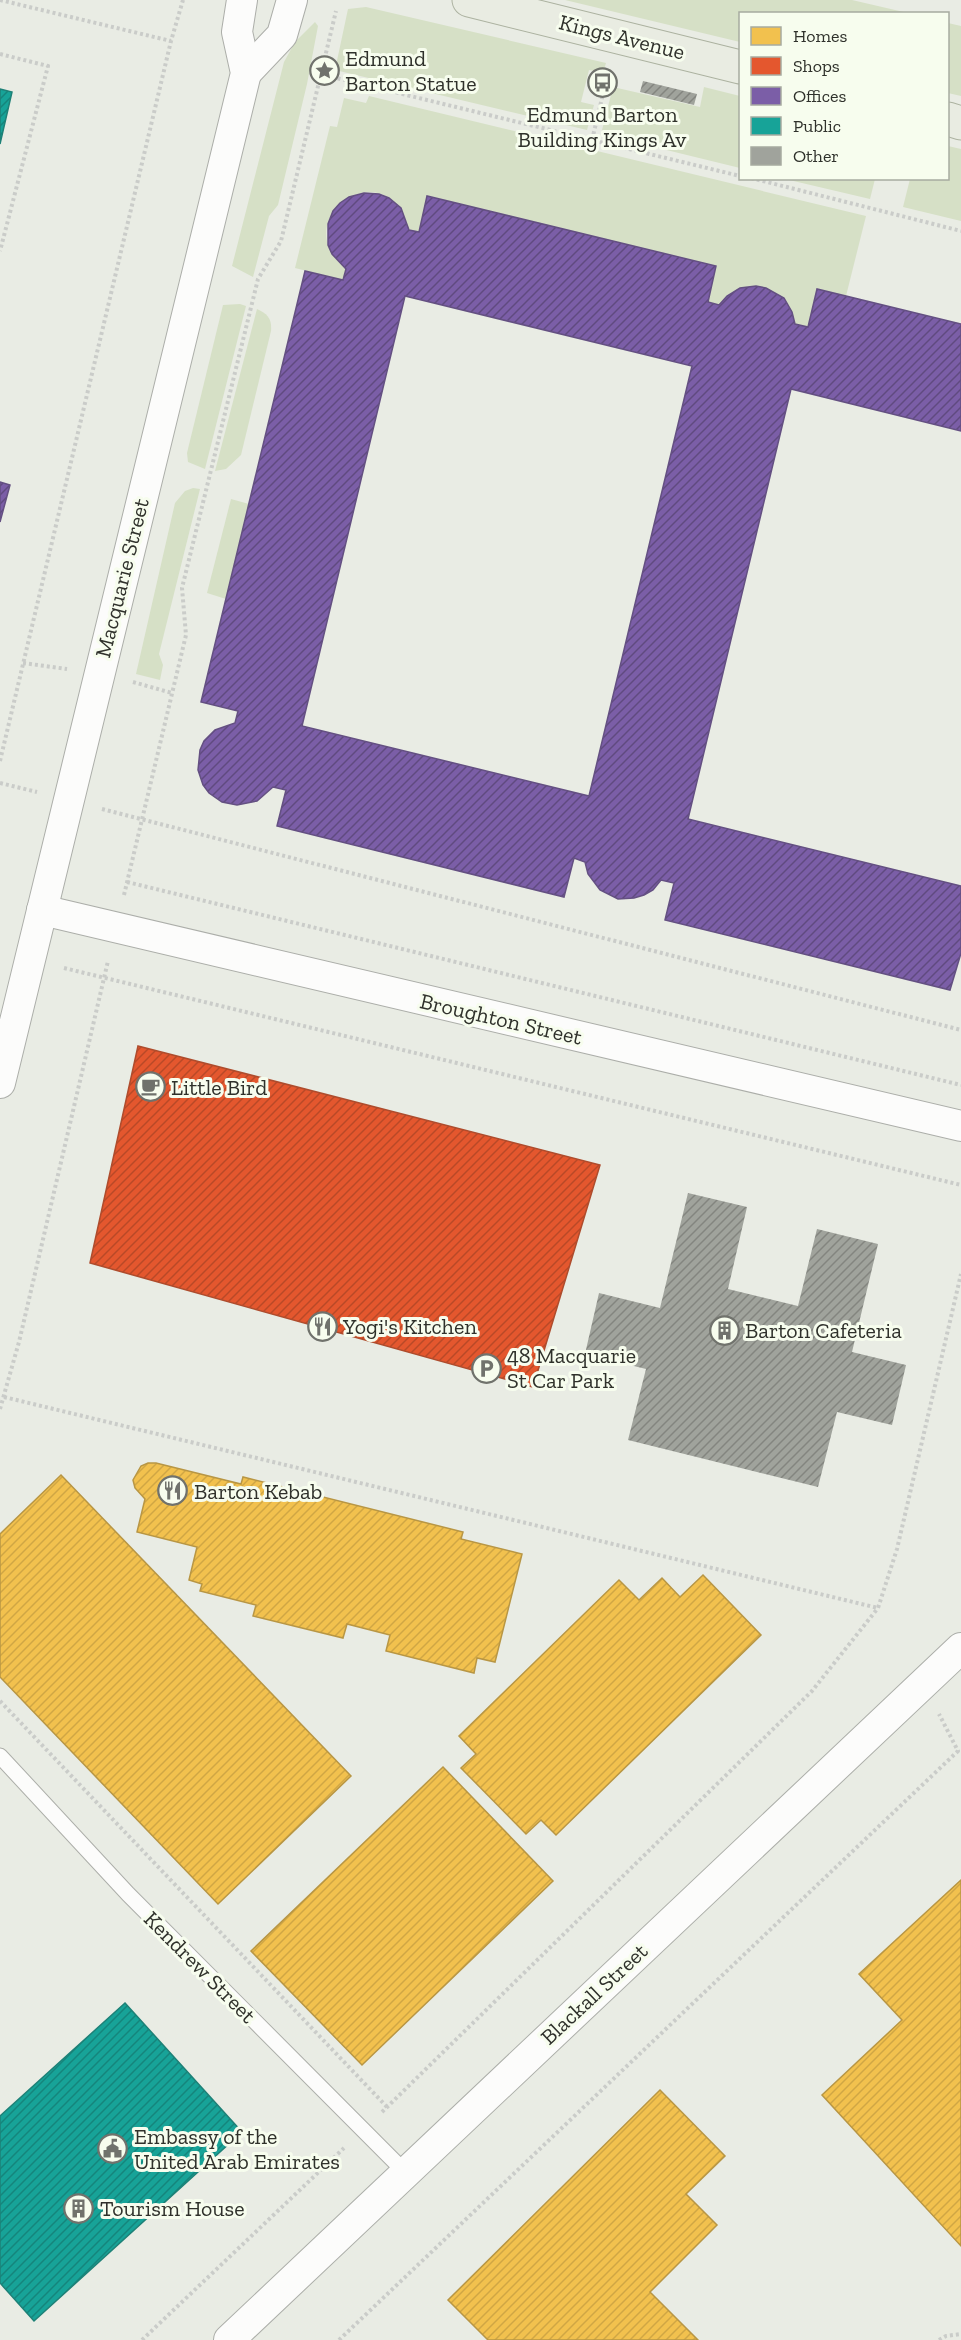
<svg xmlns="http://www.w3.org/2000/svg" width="961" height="2340" font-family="'Zilla Slab',serif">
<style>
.green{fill:#d6e0c6}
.homes{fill:url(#homes-hatch);stroke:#b89644;stroke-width:1.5}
.shops{fill:url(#shops-hatch);stroke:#ae4c2d;stroke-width:1.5}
.offices{fill:url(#offices-hatch);stroke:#645082;stroke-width:1.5;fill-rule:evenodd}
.public{fill:url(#public-hatch);stroke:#1e8177;stroke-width:1.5}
.building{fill:url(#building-hatch)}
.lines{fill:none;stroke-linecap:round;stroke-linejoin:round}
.lane-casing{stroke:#acaea9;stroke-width:17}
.street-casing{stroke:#acaea9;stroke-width:32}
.primary-casing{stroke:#acb2a0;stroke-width:35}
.path{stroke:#caccc9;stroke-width:4;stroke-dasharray:3 3;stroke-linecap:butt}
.lane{stroke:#fcfcfb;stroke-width:15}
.street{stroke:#fcfcfb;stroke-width:30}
.primary{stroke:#e9ece2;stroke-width:33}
.labels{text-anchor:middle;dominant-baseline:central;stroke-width:6;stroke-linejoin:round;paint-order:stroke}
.street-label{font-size:22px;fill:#2f312b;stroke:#f7fdee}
.poi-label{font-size:22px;fill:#2f312b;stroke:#f7fdee;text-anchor:start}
</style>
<defs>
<pattern id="homes-hatch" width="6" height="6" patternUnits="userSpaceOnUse" patternTransform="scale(1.5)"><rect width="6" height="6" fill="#f2c14e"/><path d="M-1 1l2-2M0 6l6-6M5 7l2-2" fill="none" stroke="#d0a644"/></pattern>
<pattern id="shops-hatch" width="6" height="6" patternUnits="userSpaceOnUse" patternTransform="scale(1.5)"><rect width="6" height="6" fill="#e4572e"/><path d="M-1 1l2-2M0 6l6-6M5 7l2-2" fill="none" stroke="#b94927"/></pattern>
<pattern id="offices-hatch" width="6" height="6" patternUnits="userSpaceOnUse" patternTransform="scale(1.5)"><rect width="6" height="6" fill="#7b5ea7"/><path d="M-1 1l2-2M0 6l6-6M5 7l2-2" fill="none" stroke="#604a80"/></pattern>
<pattern id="public-hatch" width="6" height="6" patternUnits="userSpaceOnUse" patternTransform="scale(1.5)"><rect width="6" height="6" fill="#17a398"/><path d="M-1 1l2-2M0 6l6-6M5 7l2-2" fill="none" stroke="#15857c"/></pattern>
<pattern id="building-hatch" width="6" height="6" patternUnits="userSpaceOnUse" patternTransform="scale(1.5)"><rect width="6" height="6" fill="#a0a39c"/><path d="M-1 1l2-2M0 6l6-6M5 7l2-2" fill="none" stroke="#83857f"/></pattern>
</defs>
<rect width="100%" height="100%" fill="#e9ece4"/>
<!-- green -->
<g class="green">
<polygon points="565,0 852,0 908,13 740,14 740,42"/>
<polygon points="366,7 606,63 603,73 589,70 581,102 594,105 587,130 335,70 348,9"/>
<polygon points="315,22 318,26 307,84 278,205 269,216 253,277 232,266 284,62 295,42"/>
<polygon points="948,23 961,26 961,96 948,93"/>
<polygon points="613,87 700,107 704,87 740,96 740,168 601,134"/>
<path d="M 369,96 L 866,216 L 846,296 L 817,289 L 808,327 L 795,324 C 790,286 741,272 719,305 L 708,302 L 716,266 L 428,196 L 419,232 L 409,230 C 389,148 283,218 346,269 L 343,280 L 295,268 L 330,126 L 337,127 L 344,98 L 366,103 Z"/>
<polygon points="948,146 961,149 961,221 903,207 910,179 948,178"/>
<polygon points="785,179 875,179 870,199"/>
<polygon points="240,304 246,306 205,469 188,462 187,453 223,305"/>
<path d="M 257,309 C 268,314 272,319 271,331 L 241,455 L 226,469 L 215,471 Z"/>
<polygon points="193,488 200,489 159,654 163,665 160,680 136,674 175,503 185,491"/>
<polygon points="231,499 249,504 226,599 207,593"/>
</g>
<!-- homes -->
<g class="homes">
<polygon points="148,1463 156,1463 241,1484 243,1477 463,1532 461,1539 522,1554 495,1662 477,1658 474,1673 386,1651 390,1635 347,1624 343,1638 253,1616 256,1605 200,1591 202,1584 189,1580 197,1547 137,1532 145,1499 135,1488 133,1480 141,1466"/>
<polygon points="61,1475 351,1776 218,1904 0,1677 0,1534"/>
<polygon points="703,1575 761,1635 556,1835 541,1820 526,1834 461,1768 476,1754 459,1736 619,1580 639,1600 662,1578 680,1597"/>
<polygon points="443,1767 553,1881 362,2065 251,1951"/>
<polygon points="961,1880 961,2246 822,2095 902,2020 859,1974"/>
<polygon points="660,2090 725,2156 686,2194 717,2225 650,2292 698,2340 488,2340 448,2300"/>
</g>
<!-- shops -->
<polygon class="shops" points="138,1046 600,1165 533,1387 90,1263"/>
<!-- offices -->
<g class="offices">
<path d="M 364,193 L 379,194 L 389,198 L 401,208 L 409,230 L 419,232 L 427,196 L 716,266 L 708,302 L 719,305 L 727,296 L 740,288 L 756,286 L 766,288 L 784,298 L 792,312 L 795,324 L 808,327 L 817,289 L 961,324 L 961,431 L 791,389 L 688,819 L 961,886 L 961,953 L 950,990 L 665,920 L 674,883 L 661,880 L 653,890 L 644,895 L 634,898 L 618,899 L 600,890 L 588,874 L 585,862 L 574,858 L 564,897 L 277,826 L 286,790 L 273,787 L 257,801 L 237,805 L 222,802 L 209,793 L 203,785 L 198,770 L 200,750 L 204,741 L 215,730 L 235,723 L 238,711 L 201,702 L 305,271 L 343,280 L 346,269 L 332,254 L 328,245 L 328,224 L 333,211 L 340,203 L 349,197 ZM 405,296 L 692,366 L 589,796 L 302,726 Z"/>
<polygon points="0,482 10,485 0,522"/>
</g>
<!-- public -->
<g class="public">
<polygon points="0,89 12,92 0,144"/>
<polygon points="125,2003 242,2132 34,2321 0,2283 0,2116"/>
</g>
<!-- building -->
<g class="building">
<polygon points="643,81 697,94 694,105 640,92"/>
<polygon points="688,1193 747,1207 728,1289 798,1306 817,1229 878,1244 852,1352 906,1365 892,1425 837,1412 818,1487 628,1440 646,1369 585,1354 599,1293 660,1308"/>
</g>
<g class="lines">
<defs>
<polyline id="lane" points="0,1756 128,1894 405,2172"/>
<g id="street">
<polyline points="246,73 282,35 292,0"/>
<polyline points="42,910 961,1126"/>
<polyline points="0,1083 246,73 237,32 242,0"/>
<polyline points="229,2340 961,1648"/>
</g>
<g id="primary">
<polyline points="469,0 740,67"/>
<polyline points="948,119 961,123"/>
</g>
</defs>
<!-- lane casing -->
<use href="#lane" class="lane-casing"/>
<!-- street casing -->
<use href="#street" class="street-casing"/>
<!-- primary casing -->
<use href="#primary" class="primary-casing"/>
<!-- path -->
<g class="path">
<polyline points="0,0 171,41"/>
<polyline points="0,54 48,66 0,251"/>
<polyline points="320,74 740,176"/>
<polyline points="592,140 609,69"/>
<polyline points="751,178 961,231"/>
<polyline points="23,663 67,669"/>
<polyline points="133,682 172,693"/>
<polyline points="0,761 171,41 183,0"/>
<polyline points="0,783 37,792"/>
<polyline points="102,809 961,1030"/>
<polyline points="127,882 961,1085"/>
<polyline points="124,895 186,635 182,588 258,279 281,241 336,11"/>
<polyline points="64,968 961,1185"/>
<polyline points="4,1397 878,1608"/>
<polyline points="0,1409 19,1342 108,961"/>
<polyline points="0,1701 387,2107"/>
<polyline points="382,2112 812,1691 878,1608 897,1549 961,1274"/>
<polyline points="142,2340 344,2148"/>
<polyline points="339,2340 958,1751 939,1714"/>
<polyline points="939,2340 946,2336 961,2334"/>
</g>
<!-- lane -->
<use href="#lane" class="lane"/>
<!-- street -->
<use href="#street" class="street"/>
<!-- primary -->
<use href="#primary" class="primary"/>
</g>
<!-- icons -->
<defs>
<symbol id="sight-ring" viewBox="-11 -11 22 22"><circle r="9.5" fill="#f7fdee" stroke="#70726c" stroke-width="1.5"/><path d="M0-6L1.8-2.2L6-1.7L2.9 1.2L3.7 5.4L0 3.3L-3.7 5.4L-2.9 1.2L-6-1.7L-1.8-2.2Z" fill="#70726c"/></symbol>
<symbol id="bus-ring" viewBox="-11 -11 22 22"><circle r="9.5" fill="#f7fdee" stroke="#70726c" stroke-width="1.5"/><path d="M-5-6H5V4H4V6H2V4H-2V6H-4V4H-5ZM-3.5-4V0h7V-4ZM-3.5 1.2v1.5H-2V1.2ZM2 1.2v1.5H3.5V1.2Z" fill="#70726c"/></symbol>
<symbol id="cafe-ring" viewBox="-11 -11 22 22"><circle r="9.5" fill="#f7fdee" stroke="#70726c" stroke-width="1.5"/><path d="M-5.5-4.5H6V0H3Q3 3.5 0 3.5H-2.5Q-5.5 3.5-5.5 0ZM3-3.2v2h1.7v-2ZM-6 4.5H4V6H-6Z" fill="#70726c"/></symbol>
<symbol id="restaurant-ring" viewBox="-11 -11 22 22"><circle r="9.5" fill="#f7fdee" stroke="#70726c" stroke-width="1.5"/><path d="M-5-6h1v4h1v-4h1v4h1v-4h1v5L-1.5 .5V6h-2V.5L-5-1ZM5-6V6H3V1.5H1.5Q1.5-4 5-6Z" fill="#70726c"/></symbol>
<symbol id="building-ring" viewBox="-11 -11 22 22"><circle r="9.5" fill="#f7fdee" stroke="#70726c" stroke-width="1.5"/><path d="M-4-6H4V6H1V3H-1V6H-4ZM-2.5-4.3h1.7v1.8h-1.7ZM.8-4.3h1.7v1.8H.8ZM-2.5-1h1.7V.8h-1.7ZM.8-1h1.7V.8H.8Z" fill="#70726c"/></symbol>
<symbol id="parking-ring" viewBox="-11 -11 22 22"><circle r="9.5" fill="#f7fdee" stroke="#70726c" stroke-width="1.5"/><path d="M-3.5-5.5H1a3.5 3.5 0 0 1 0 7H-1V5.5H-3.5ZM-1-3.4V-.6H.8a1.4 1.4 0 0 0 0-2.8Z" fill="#70726c"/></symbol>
<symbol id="civic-ring" viewBox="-11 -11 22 22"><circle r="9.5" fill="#f7fdee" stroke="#70726c" stroke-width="1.5"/><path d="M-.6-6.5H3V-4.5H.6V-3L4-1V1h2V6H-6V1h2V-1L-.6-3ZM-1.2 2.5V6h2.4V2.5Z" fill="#70726c"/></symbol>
</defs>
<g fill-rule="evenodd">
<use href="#sight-ring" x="308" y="54" width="33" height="33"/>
<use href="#bus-ring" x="586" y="66" width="33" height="33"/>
<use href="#cafe-ring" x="134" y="1070" width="33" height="33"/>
<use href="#restaurant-ring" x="306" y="1310" width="33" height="33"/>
<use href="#building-ring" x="708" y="1314" width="33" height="33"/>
<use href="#parking-ring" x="470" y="1352" width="33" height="33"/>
<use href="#restaurant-ring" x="156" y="1474" width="33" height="33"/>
<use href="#civic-ring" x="96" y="2132" width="33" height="33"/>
<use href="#building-ring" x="62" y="2192" width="33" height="33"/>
</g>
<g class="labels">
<!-- street labels -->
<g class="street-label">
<text transform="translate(622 37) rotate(14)">Kings Avenue</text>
<text transform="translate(122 578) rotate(-76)">Macquarie Street</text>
<text transform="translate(501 1019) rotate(13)">Broughton Street</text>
<text transform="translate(200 1967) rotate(45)">Kendrew Street</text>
<text transform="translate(594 1994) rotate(-43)">Blackall Street</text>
</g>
<!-- poi labels -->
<g class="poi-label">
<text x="345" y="58">Edmund<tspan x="345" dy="25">Barton Statue</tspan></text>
<text x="602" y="114" text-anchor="middle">Edmund Barton<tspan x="602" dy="25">Building Kings Av</tspan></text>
<text x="171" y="1087">Little Bird</text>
<text x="343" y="1326">Yogi's Kitchen</text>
<text x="745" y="1330">Barton Cafeteria</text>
<text x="507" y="1355">48 Macquarie<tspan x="507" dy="25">St Car Park</tspan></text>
<text x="194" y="1491">Barton Kebab</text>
<text x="134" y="2136">Embassy of the<tspan x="134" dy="25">United Arab Emirates</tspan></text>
<text x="100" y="2208">Tourism House</text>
</g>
</g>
<!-- legend -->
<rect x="739" y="12" width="210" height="168" fill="#f7fdee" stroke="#a7aba0" stroke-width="1.5"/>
<rect x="751" y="27" width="30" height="18" fill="#f2c14e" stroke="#a7aba0" stroke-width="1.5"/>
<text x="793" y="42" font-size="18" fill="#2f312b">Homes</text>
<rect x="751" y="57" width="30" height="18" fill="#e4572e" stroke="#a7aba0" stroke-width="1.5"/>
<text x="793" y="72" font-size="18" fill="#2f312b">Shops</text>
<rect x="751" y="87" width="30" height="18" fill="#7b5ea7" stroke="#a7aba0" stroke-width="1.5"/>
<text x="793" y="102" font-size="18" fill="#2f312b">Offices</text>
<rect x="751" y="117" width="30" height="18" fill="#17a398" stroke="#a7aba0" stroke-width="1.5"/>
<text x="793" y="132" font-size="18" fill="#2f312b">Public</text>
<rect x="751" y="147" width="30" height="18" fill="#a0a39c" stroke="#a7aba0" stroke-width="1.5"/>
<text x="793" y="162" font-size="18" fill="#2f312b">Other</text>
</svg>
